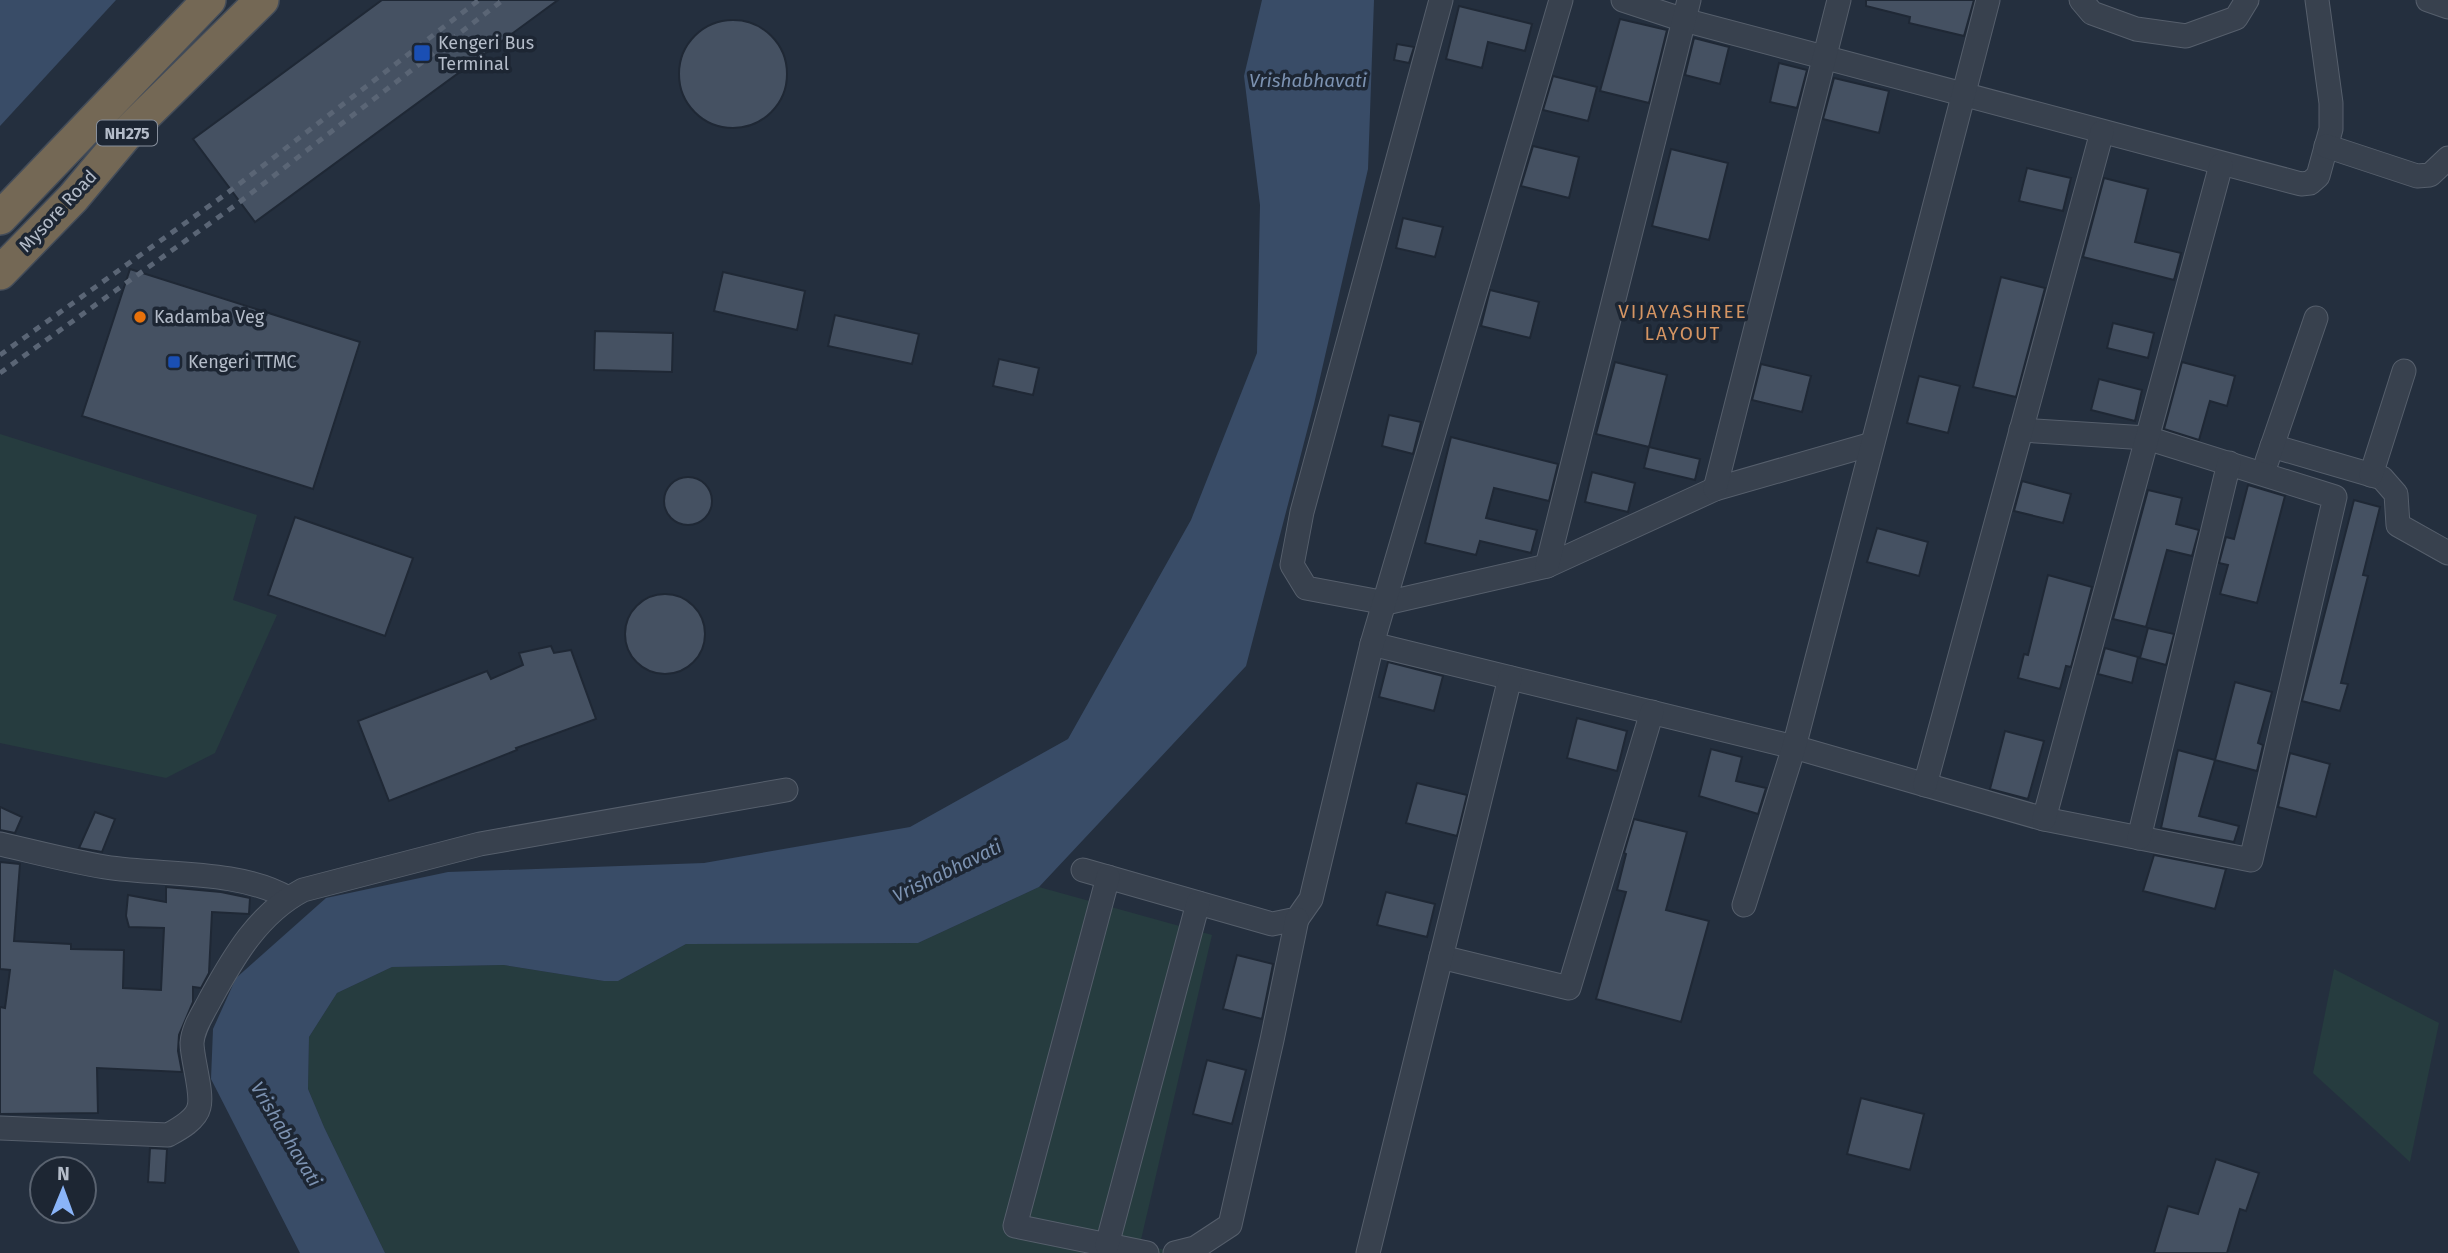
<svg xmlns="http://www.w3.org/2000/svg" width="2448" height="1253" font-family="'Fira Sans',sans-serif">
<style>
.green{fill:#263c3f}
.water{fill:#394c67}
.building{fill:#455162;stroke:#1f2835;stroke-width:2}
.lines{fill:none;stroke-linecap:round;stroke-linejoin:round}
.minor-casing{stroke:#565f6c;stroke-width:25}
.highway-casing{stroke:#434c59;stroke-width:36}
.minor{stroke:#38414e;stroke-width:23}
.highway{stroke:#746855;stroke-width:33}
.rail{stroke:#5a6575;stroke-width:5;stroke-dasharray:7 7;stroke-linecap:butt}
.transit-dot{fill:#1a4fb4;stroke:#1d2633;stroke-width:2.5}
.food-dot{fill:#e8710a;stroke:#1d2633;stroke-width:2.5}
.labels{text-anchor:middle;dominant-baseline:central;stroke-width:7;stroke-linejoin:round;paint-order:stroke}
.shield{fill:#1d2633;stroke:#878f9c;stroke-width:2}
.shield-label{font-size:16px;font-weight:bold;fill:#b4bcc9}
.poi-label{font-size:18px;fill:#b4bcc9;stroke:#1d2633;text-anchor:start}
.street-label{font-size:18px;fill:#b4bcc9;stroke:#1d2633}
.water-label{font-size:19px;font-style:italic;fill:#7c92b1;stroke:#1d2633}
.neighbourhood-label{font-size:19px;letter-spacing:2px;fill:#d59563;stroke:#1d2633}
</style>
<rect width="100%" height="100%" fill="#242f3e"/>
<!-- green -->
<g class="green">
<polygon points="0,434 257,515 233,600 277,615 215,753 166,778 0,743"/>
<polygon points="1039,887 1212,935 1140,1244 1178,1253 385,1253 324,1127 308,1089 309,1037 337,993 392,967 504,965 604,981 618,981 686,944 918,943"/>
<polygon points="2334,969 2439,1023 2410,1162 2313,1073"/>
</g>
<!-- water -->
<g class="water">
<polygon points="0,0 116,0 0,126"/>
<polygon points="1262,0 1374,0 1368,169 1314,404 1246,666 1039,887 918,943 686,944 618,981 604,981 504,965 392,967 337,993 309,1037 308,1089 324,1127 385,1253 300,1253 211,1079 213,1029 236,978 326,898 448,872 704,863 910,827 1068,739 1191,520 1257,353 1260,205 1244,76"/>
</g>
<!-- building -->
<g class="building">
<polygon points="382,0 558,0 255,222 193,139"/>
<polygon points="1866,0 1974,0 1964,36 1909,23 1910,17 1866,6"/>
<polygon points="1459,6 1532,24 1525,51 1488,42 1482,68 1446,59"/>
<polygon points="1620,19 1667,30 1649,103 1600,91"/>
<circle cx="733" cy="74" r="54"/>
<polygon points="1694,38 1729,47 1720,84 1685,75"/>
<polygon points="1397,44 1414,47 1409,63 1394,60"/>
<polygon points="1779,63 1807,70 1797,108 1770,102"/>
<polygon points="1553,76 1597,87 1588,121 1543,110"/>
<polygon points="1834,78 1889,91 1879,133 1823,119"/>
<polygon points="1533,146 1579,157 1569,198 1521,186"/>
<polygon points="1671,149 1728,163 1709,240 1652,226"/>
<polygon points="2027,168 2071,178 2063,211 2019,201"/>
<polygon points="2104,178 2148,189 2135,242 2181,253 2174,280 2083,257"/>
<polygon points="1403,218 1443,227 1435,257 1396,248"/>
<polygon points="130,269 360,342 313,489 82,416"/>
<polygon points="723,272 805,291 797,330 714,311"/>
<polygon points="2001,277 2045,288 2016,397 1973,387"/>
<polygon points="1490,290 1539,302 1530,338 1481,326"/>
<polygon points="835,315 919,334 912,364 828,346"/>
<polygon points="2113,323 2154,333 2148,358 2107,348"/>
<polygon points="595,331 673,333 672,372 594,370"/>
<polygon points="999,359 1039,368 1033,395 993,386"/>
<polygon points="1615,362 1667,375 1649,447 1596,434"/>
<polygon points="2182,362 2235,376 2227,406 2210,401 2199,440 2164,429"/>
<polygon points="1761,364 1811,376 1802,412 1752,400"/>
<polygon points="1919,376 1960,386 1948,433 1907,423"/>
<polygon points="2099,379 2142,390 2135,421 2091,410"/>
<polygon points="1389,415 1421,422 1413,454 1382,446"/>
<polygon points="1451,437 1558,464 1549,501 1494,488 1486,518 1537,530 1531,553 1480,541 1476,555 1425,543"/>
<polygon points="1649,447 1700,459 1695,480 1644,468"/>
<polygon points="1592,472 1635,483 1628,512 1585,502"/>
<circle cx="688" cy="501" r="24"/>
<polygon points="2022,481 2071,494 2063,523 2014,511"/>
<polygon points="2248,485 2285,496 2257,603 2220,594 2228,565 2219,563 2226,537 2234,539"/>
<polygon points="2148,490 2182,498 2176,524 2199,530 2192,556 2167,550 2146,627 2113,619"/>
<polygon points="2354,500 2380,507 2363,575 2368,576 2341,683 2348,684 2340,711 2302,701"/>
<polygon points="295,517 413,558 385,636 268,595"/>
<polygon points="1877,528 1928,542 1919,576 1867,562"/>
<polygon points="2048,575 2092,587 2071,667 2066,666 2060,689 2018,678 2024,654 2028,655"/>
<circle cx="665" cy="634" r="40"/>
<polygon points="2148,628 2174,634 2166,665 2140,658"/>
<polygon points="551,646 554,653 571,650 596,719 516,748 517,750 389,801 358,721 487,671 491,679 523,665 519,653"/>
<polygon points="2105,648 2138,657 2132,683 2098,674"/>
<polygon points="1388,662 1443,676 1434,711 1379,697"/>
<polygon points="2235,682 2272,692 2258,743 2263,745 2257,771 2215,760"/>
<polygon points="1577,718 1627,731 1617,771 1567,758"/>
<polygon points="2005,731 2044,741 2028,799 1990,789"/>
<polygon points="1711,749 1742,757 1736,781 1766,788 1758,814 1699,796"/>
<polygon points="2178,750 2215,760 2199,816 2239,826 2234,842 2161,828"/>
<polygon points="2290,753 2330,764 2316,817 2278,807"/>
<polygon points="1417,783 1467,795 1457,836 1406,823"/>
<polygon points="0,807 22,817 15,833 0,830"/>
<polygon points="95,812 115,819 102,852 79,848"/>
<polygon points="1634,819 1687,832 1666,910 1709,921 1681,1022 1596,999 1626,892 1617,890 1626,854 1624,853"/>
<polygon points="2154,855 2226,869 2215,909 2143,891"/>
<polygon points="0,862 20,864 14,941 71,944 71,949 124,950 123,988 161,990 164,928 129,927 126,916 128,895 166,902 166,887 221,892 250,898 249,914 212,912 209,973 201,988 193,987 193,1002 179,1035 178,1051 182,1072 97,1068 98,1113 0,1114 0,1007 5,1008 10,970 0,969"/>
<polygon points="1386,892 1435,904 1427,937 1377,925"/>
<polygon points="1237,955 1273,964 1262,1019 1223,1009"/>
<polygon points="1207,1060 1246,1070 1232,1124 1193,1114"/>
<polygon points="1861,1098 1924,1114 1910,1170 1847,1154"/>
<polygon points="150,1148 167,1149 165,1183 148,1182"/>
<polygon points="2216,1159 2259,1173 2246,1211 2240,1209 2227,1253 2154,1253 2168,1206 2198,1214"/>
</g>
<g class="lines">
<defs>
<g id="minor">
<polyline points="1441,0 1302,512 1292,565 1306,588 1386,603 1547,566 1715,489 1872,444"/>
<polyline points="1623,0 1684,20 2301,184 2310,183 2318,176 2331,129 2331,103 2317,0"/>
<polyline points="2081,0 2092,13 2136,29 2186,36 2236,18 2247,0"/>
<polyline points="2428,0 2448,7"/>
<polyline points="2326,146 2417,176 2430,175 2448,158"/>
<polyline points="2272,446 2382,478 2396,494 2398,525 2448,553"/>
<polyline points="2267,461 2316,318"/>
<polyline points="2371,475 2404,371"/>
<polyline points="1715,489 1839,0"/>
<polyline points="1547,566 1689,0"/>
<polyline points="1372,644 1794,747 2044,819 2251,860 2335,497 2147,438 2021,430"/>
<polyline points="1925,785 2102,132"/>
<polyline points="2044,819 2221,165"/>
<polyline points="2139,838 2229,463"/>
<path d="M 0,844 C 35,852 69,861 105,867 C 161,876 239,869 288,898"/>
<polyline points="1083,870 1272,924 1297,919 1311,899 1372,644 1561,0"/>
<polyline points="1108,877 1015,1226 1147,1253"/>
<polyline points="1744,905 1794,747 1988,0"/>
<polyline points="1441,957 1569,988 1652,712"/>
<path d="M 0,1128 L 168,1135 C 179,1129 196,1120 199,1107 C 203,1093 192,1059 192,1043 C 193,1027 204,1012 211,998 C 234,956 259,913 303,890 L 480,844 L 786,790"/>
<polyline points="1107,1245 1198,903"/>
<polyline points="1175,1253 1195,1248 1230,1225 1272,1040 1297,919"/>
<polyline points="1368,1253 1510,678"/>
</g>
<g id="highway">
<polyline points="0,218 209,0"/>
<polyline points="0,273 73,198 129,131 262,0"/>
</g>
</defs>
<!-- minor casing -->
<use href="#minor" class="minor-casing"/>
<!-- highway casing -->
<use href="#highway" class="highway-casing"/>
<!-- minor -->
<use href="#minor" class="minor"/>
<!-- highway -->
<use href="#highway" class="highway"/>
<!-- rail -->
<g class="rail">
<polyline points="0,355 226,194 479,0"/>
<polyline points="0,373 237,204 503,0"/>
</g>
</g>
<!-- markers -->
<g class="transit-dot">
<rect x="413" y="44" width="18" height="18" rx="3.5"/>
<rect x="167" y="355" width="14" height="14" rx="3.5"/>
</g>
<circle class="food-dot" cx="140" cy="317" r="7"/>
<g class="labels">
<!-- shield labels -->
<rect class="shield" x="97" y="120.5" width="60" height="25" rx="5"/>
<g class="shield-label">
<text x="127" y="133">NH275</text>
</g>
<!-- poi labels -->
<g class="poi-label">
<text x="438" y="43">Kengeri Bus<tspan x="438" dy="21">Terminal</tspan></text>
<text x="154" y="317">Kadamba Veg</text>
<text x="188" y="362">Kengeri TTMC</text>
</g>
<!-- street labels -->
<g class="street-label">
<text transform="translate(58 211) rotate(-47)">Mysore Road</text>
</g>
<!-- water labels -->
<g class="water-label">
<text x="1308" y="80">Vrishabhavati</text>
<text transform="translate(947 871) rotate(-26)">Vrishabhavati</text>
<text transform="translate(286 1134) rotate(59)">Vrishabhavati</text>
</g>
<!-- neighbourhood labels -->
<g class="neighbourhood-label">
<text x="1683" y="311">VIJAYASHREE<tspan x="1683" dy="22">LAYOUT</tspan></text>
</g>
</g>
<!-- north arrow -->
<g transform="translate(63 1190) rotate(1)"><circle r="33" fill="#1d2633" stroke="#59626f" stroke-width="2"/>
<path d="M0-5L12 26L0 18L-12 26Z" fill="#8ab4f8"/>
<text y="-10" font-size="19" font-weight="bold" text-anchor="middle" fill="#b4bcc9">N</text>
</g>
</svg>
